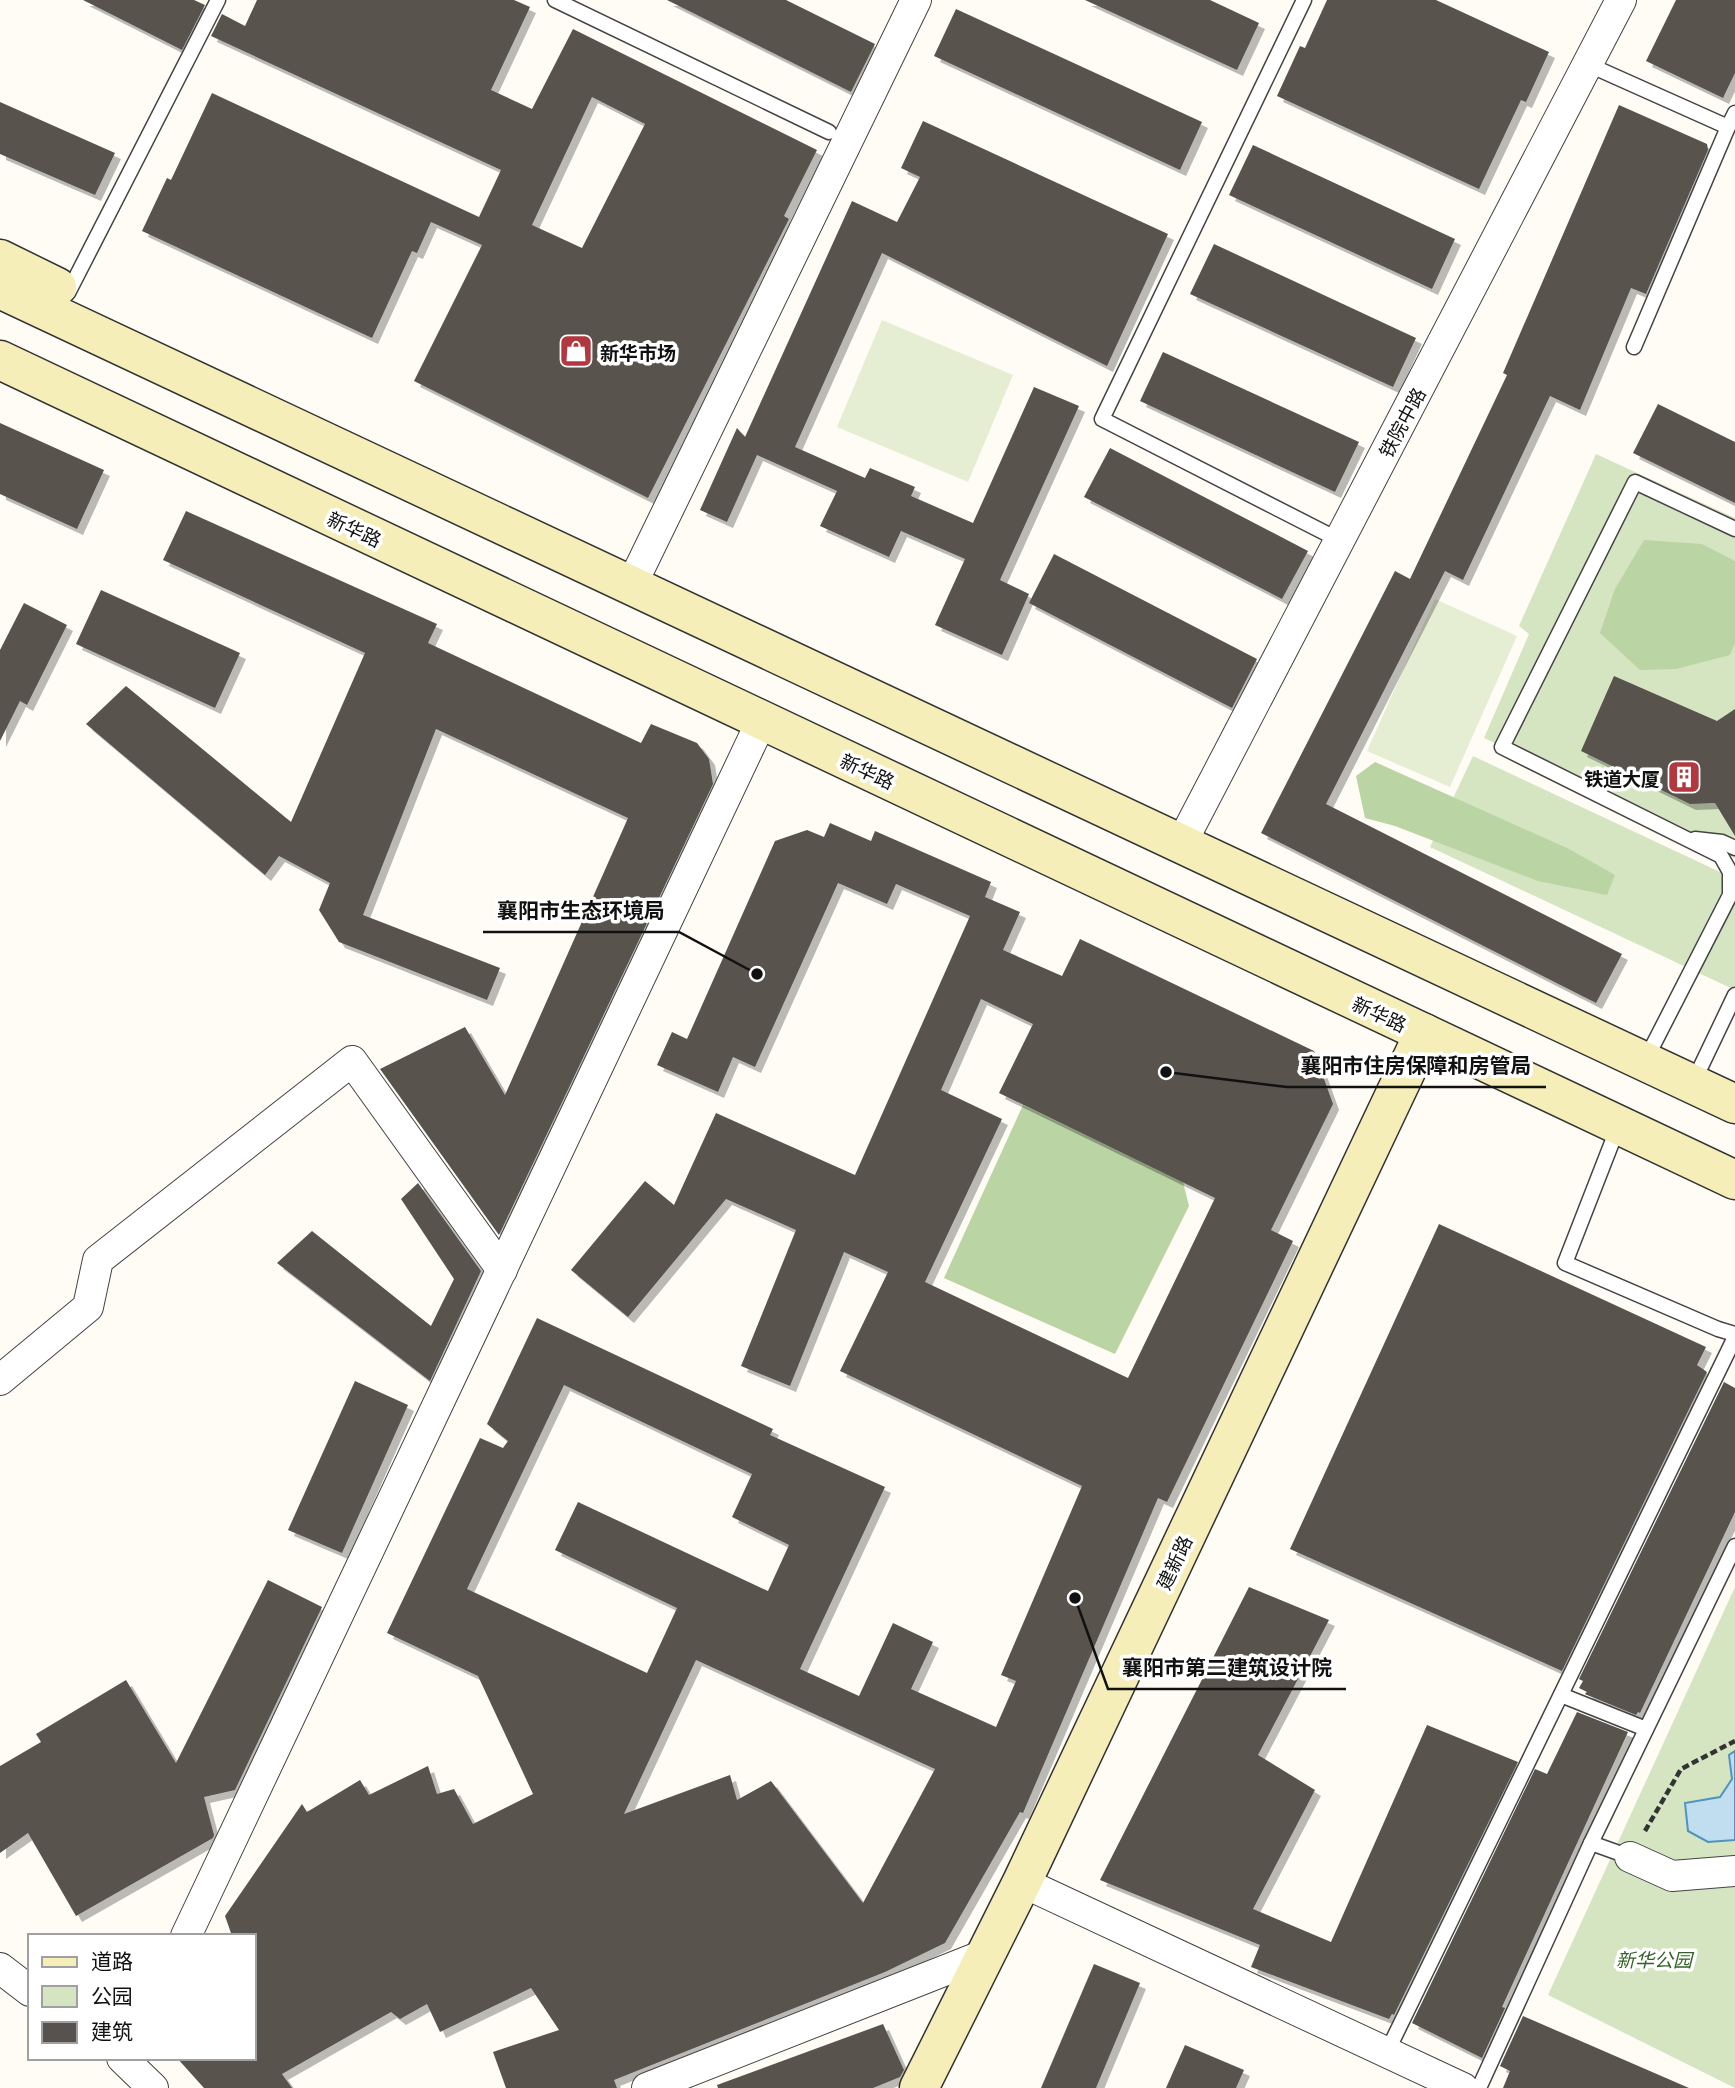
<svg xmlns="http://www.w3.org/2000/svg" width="1735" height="2088" font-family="Georgia,'Noto Sans SC',serif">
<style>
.green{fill:#d5e5c2}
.forest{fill:#bad4a3}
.pitch{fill:#e5eed2}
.water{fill:#c0def0;stroke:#4f93be;stroke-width:2}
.building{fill:#58524e;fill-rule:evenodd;filter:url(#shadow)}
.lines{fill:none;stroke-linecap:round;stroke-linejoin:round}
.lane-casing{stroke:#444;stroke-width:17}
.street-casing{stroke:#444;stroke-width:32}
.secondary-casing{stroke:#333;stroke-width:41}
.path{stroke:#333;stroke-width:4.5;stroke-dasharray:7 3.5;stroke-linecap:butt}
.lane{stroke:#fff;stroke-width:14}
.street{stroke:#fff;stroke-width:30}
.secondary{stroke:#f6eeb8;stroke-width:38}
.labels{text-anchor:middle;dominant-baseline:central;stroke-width:7;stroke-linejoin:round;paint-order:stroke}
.poi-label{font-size:19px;font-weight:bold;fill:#111;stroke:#fff;text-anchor:start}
.street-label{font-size:19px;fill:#111;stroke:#fff}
.park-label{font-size:19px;font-style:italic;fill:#346228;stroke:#fff}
.leader{fill:none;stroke:#111;stroke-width:2.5}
.callout-dot{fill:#111;stroke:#fff;stroke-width:2.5}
.callout-label{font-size:21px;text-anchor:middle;font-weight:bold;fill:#111;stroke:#fff;stroke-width:7;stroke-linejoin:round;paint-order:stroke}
</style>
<defs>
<filter id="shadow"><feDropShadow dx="6" dy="6" stdDeviation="0" flood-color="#0004"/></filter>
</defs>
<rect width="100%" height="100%" fill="#fefcf5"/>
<!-- green -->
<g class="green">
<polygon points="1596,454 1735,518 1735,858 1484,738 1529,634 1519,626"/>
<polygon points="1473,756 1735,879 1735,990 1430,847"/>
<polygon points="1735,1587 1735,2088 1548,1995"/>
</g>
<!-- forest -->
<g class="forest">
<polygon points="1644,540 1702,544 1735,561 1735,643 1730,655 1676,669 1640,670 1600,633 1615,589"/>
<polygon points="1375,762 1569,849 1615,875 1607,895 1538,881 1395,826 1365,818 1356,776"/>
<polygon points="1023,1105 1183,1182 1189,1206 1115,1354 944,1278"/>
</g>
<!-- pitch -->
<g class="pitch">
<polygon points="882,320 1013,375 968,482 837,427"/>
<polygon points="1435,599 1517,636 1450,787 1367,751"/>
</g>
<!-- water -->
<polygon class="water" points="1735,1751 1735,1840 1708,1842 1688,1831 1685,1803 1720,1797 1732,1779 1729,1755"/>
<!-- building -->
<g class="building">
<polygon points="83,0 194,0 205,5 182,50"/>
<path d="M 257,0 L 514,0 L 530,7 L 491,90 L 532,109 L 573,29 L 817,150 L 784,216 L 789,219 L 648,498 L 414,381 L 482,245 L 431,222 L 417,253 L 412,251 L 372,338 L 142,231 L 167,178 L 171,180 L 212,93 L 479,217 L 501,170 L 211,36 L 222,14 L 245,26 ZM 592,97 L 645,124 L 582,248 L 532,225 Z"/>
<polygon points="667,0 786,0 875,44 851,92"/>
<polygon points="1085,0 1210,0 1259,23 1237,70"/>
<polygon points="1327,0 1436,0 1549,52 1526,102 1521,100 1479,189 1277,96 1300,46 1305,48"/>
<polygon points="1676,0 1735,0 1735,73 1723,98 1646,61"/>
<polygon points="956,9 1202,122 1180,170 934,56"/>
<polygon points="0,102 115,153 95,195 0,154"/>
<polygon points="1619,105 1707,144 1708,150 1646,294 1631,288 1580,410 1550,396 1463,580 1445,571 1326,804 1622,954 1596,1003 1261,833 1395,571 1410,579 1507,375 1503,373"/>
<polygon points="923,121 1168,234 1107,366 882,253 795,447 865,478 870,468 915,487 911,496 973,523 1034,387 1079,406 1000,580 1029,594 1002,655 935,625 965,559 901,531 889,557 820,526 837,491 757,455 727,522 700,510 737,428 745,437 852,201 897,222 920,177 901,168"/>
<polygon points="1253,145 1455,239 1432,289 1229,195"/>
<polygon points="1214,244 1416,338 1393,387 1190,294"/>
<polygon points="1163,352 1359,442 1335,492 1140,401"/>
<polygon points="1658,404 1735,442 1735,503 1633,453"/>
<polygon points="0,423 104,470 77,529 0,494"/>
<polygon points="1110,448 1308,551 1282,599 1084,497"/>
<polygon points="186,511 437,624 428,643 641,743 651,724 697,743 709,759 713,784 499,1235 380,1069 465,1027 505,1095 628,818 436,729 363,915 500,968 487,1000 339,942 319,910 330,883 279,856 265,875 86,724 126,686 291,822 365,653 163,560"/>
<polygon points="1054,554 1257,659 1232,708 1029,603"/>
<polygon points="101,590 240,653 215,708 76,644"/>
<polygon points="24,603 67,625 27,705 20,701 0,741 0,650"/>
<polygon points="1614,676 1717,721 1735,709 1735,836 1715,803 1690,804 1581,751"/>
<path d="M 830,823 L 871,841 L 875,831 L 991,882 L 985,897 L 1020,912 L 1003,950 L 1062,976 L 1080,939 L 1314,1051 L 1333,1104 L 1271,1230 L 1293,1241 L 1167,1502 L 1158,1498 L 1023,1813 L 1020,1812 L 945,1943 L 885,1972 L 614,2080 L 617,2088 L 506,2088 L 493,2052 L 559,2030 L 531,1988 L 440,2032 L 427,2004 L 400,2019 L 391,2012 L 282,2074 L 292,2088 L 204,2088 L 177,2058 L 254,2058 L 254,1936 L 232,1936 L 225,1916 L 302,1804 L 307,1812 L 360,1780 L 369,1795 L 428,1766 L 437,1794 L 454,1789 L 473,1824 L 533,1794 L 478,1676 L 387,1633 L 480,1438 L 503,1448 L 508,1441 L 487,1424 L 537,1318 L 773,1429 L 770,1435 L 885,1487 L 800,1669 L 859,1696 L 893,1623 L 933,1642 L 911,1689 L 996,1727 L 1016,1681 L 1001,1675 L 1082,1486 L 840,1371 L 888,1272 L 844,1252 L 790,1386 L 741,1366 L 796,1230 L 726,1199 L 628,1317 L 571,1270 L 645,1181 L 674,1205 L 716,1113 L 855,1175 L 970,916 L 896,884 L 887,904 L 838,883 L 755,1067 L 733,1057 L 718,1092 L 657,1065 L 672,1032 L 687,1039 L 775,841 L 807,830 L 824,837 ZM 981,999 L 1033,1024 L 999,1093 L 1215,1198 L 1128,1378 L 925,1282 L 1002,1119 L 941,1090 ZM 564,1385 L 752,1474 L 732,1517 L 789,1545 L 768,1591 L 578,1502 L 555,1550 L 677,1608 L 647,1673 L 467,1589 ZM 696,1660 L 935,1769 L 863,1903 L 771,1781 L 737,1800 L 730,1775 L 624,1814 Z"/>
<polygon points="418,1183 481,1271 430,1381 277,1263 312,1231 431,1326 454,1279 401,1199"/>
<polygon points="1439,1224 1706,1347 1697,1365 1707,1372 1562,1671 1290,1549"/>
<polygon points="355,1381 408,1405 342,1553 288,1530"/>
<polygon points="1724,1382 1735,1388 1735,1512 1640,1713 1638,1712 1636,1715 1585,1694 1587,1692 1579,1688 1583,1681 1579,1679"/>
<polygon points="268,1580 322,1607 235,1790 204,1797 214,1835 213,1838 76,1916 28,1833 0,1853 0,1766 41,1742 36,1734 126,1680 176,1763"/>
<polygon points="1249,1587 1329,1620 1258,1755 1315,1790 1253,1909 1331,1942 1427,1725 1518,1762 1394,2015 1392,2014 1389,2019 1251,1967 1260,1945 1100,1880"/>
<polygon points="1577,1712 1628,1732 1502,2007 1505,2008 1482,2058 1412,2023 1535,1769 1547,1774"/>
<polygon points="1094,1964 1140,1983 1096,2088 1041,2088"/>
<polygon points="1523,2016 1689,2088 1503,2088 1510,2071 1500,2066"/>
<polygon points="883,2024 904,2070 900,2077 873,2088 718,2088 717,2085"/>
<polygon points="1185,2045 1244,2070 1236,2088 1166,2088"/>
</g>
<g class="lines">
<defs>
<g id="lane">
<polyline points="555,0 829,132"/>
<polyline points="1304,0 1102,419 1339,540"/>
<polyline points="1587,64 1728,127 1735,113"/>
<polyline points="68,293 218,0"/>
<polyline points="1634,347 1728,127"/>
<polyline points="1695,839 1722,842 1735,848"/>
<polyline points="1646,1059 1730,895 1730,872 1721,856 1502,747 1635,482 1735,529"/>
<polyline points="1693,1083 1735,995"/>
<polyline points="1618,1127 1565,1263 1718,1329 1735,1334"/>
<polyline points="1561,1695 1646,1729"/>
<polyline points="1630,1857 1591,1843 1735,1546"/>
<polyline points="1387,2052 1735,1337"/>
<polyline points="1479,2088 1591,1843"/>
</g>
<g id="street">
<polyline points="631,586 916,0"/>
<polyline points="1181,844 1621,0"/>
<polyline points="0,1380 88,1307 98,1260 352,1061 502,1270"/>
<polyline points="1630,1857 1672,1876 1735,1871"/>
<polyline points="1022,1882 1463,2088"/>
<polyline points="186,1936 762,720"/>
<polyline points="0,1968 30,1991"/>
<polyline points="122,2058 153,2088"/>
<polyline points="647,2088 984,1955"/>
</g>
<g id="secondary">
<polyline points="0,259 57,287"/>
<polyline points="0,289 1735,1104"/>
<polyline points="0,360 1735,1180"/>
<polyline points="919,2088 1022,1882 1424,1033"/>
</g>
</defs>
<!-- lane casing -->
<use href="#lane" class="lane-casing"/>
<!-- street casing -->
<use href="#street" class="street-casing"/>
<!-- secondary casing -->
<use href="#secondary" class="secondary-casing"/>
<!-- path -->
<polyline class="path" points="1645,1831 1681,1769 1735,1741"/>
<!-- lane -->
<use href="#lane" class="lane"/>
<!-- street -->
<use href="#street" class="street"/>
<!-- secondary -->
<use href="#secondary" class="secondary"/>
</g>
<!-- icons -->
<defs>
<symbol id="shop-square" viewBox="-11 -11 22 22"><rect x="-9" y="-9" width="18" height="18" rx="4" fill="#b1383f" stroke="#fff"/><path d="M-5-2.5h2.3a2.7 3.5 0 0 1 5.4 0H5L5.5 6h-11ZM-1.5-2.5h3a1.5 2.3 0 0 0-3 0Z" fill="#fff"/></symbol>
<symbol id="building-square" viewBox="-11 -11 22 22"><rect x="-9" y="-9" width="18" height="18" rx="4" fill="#b1383f" stroke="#fff"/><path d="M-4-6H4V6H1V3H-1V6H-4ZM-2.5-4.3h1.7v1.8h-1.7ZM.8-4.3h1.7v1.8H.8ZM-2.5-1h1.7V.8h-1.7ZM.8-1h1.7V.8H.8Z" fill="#fff"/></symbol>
</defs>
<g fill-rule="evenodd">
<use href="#shop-square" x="557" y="332" width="38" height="38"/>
<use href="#building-square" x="1665" y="758" width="38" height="38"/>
</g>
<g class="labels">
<!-- poi labels -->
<g class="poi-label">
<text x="600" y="351">新华市场</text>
<text x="1660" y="777" text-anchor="end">铁道大厦</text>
</g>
<!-- street labels -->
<g class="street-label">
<text transform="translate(1401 422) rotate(-62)">铁院中路</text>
<text transform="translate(355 528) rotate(25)">新华路</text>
<text transform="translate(868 770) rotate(25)">新华路</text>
<text transform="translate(1380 1013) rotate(25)">新华路</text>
<text transform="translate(1173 1562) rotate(-65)">建新路</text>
</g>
<!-- park labels -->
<g class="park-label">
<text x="1654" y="1958">新华公园</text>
</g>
</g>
<!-- callouts -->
<path class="leader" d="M757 974L679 932H483M1166 1072L1287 1087H1546M1075 1598L1108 1689H1346"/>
<g class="callout-dot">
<circle cx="757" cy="974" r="7"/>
<circle cx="1166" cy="1072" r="7"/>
<circle cx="1075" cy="1598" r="7"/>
</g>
<g class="callout-label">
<text x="581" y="918">襄阳市生态环境局</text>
<text x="1416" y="1073">襄阳市住房保障和房管局</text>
<text x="1227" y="1675">襄阳市第二建筑设计院</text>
</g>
<!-- legend -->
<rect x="28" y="1934" width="228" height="126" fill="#ffffff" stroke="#a0a0a0" stroke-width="2"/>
<rect x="42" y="1957" width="35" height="10" fill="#f6eeb8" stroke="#a0a0a0" stroke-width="2"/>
<text x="91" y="1969" font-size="21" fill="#111111">道路</text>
<rect x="42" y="1986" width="35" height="21" fill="#d5e5c2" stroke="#a0a0a0" stroke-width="2"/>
<text x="91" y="2004" font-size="21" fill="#111111">公园</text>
<rect x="42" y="2022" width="35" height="21" fill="#58524e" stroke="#a0a0a0" stroke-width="2"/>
<text x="91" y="2039" font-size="21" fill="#111111">建筑</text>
</svg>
